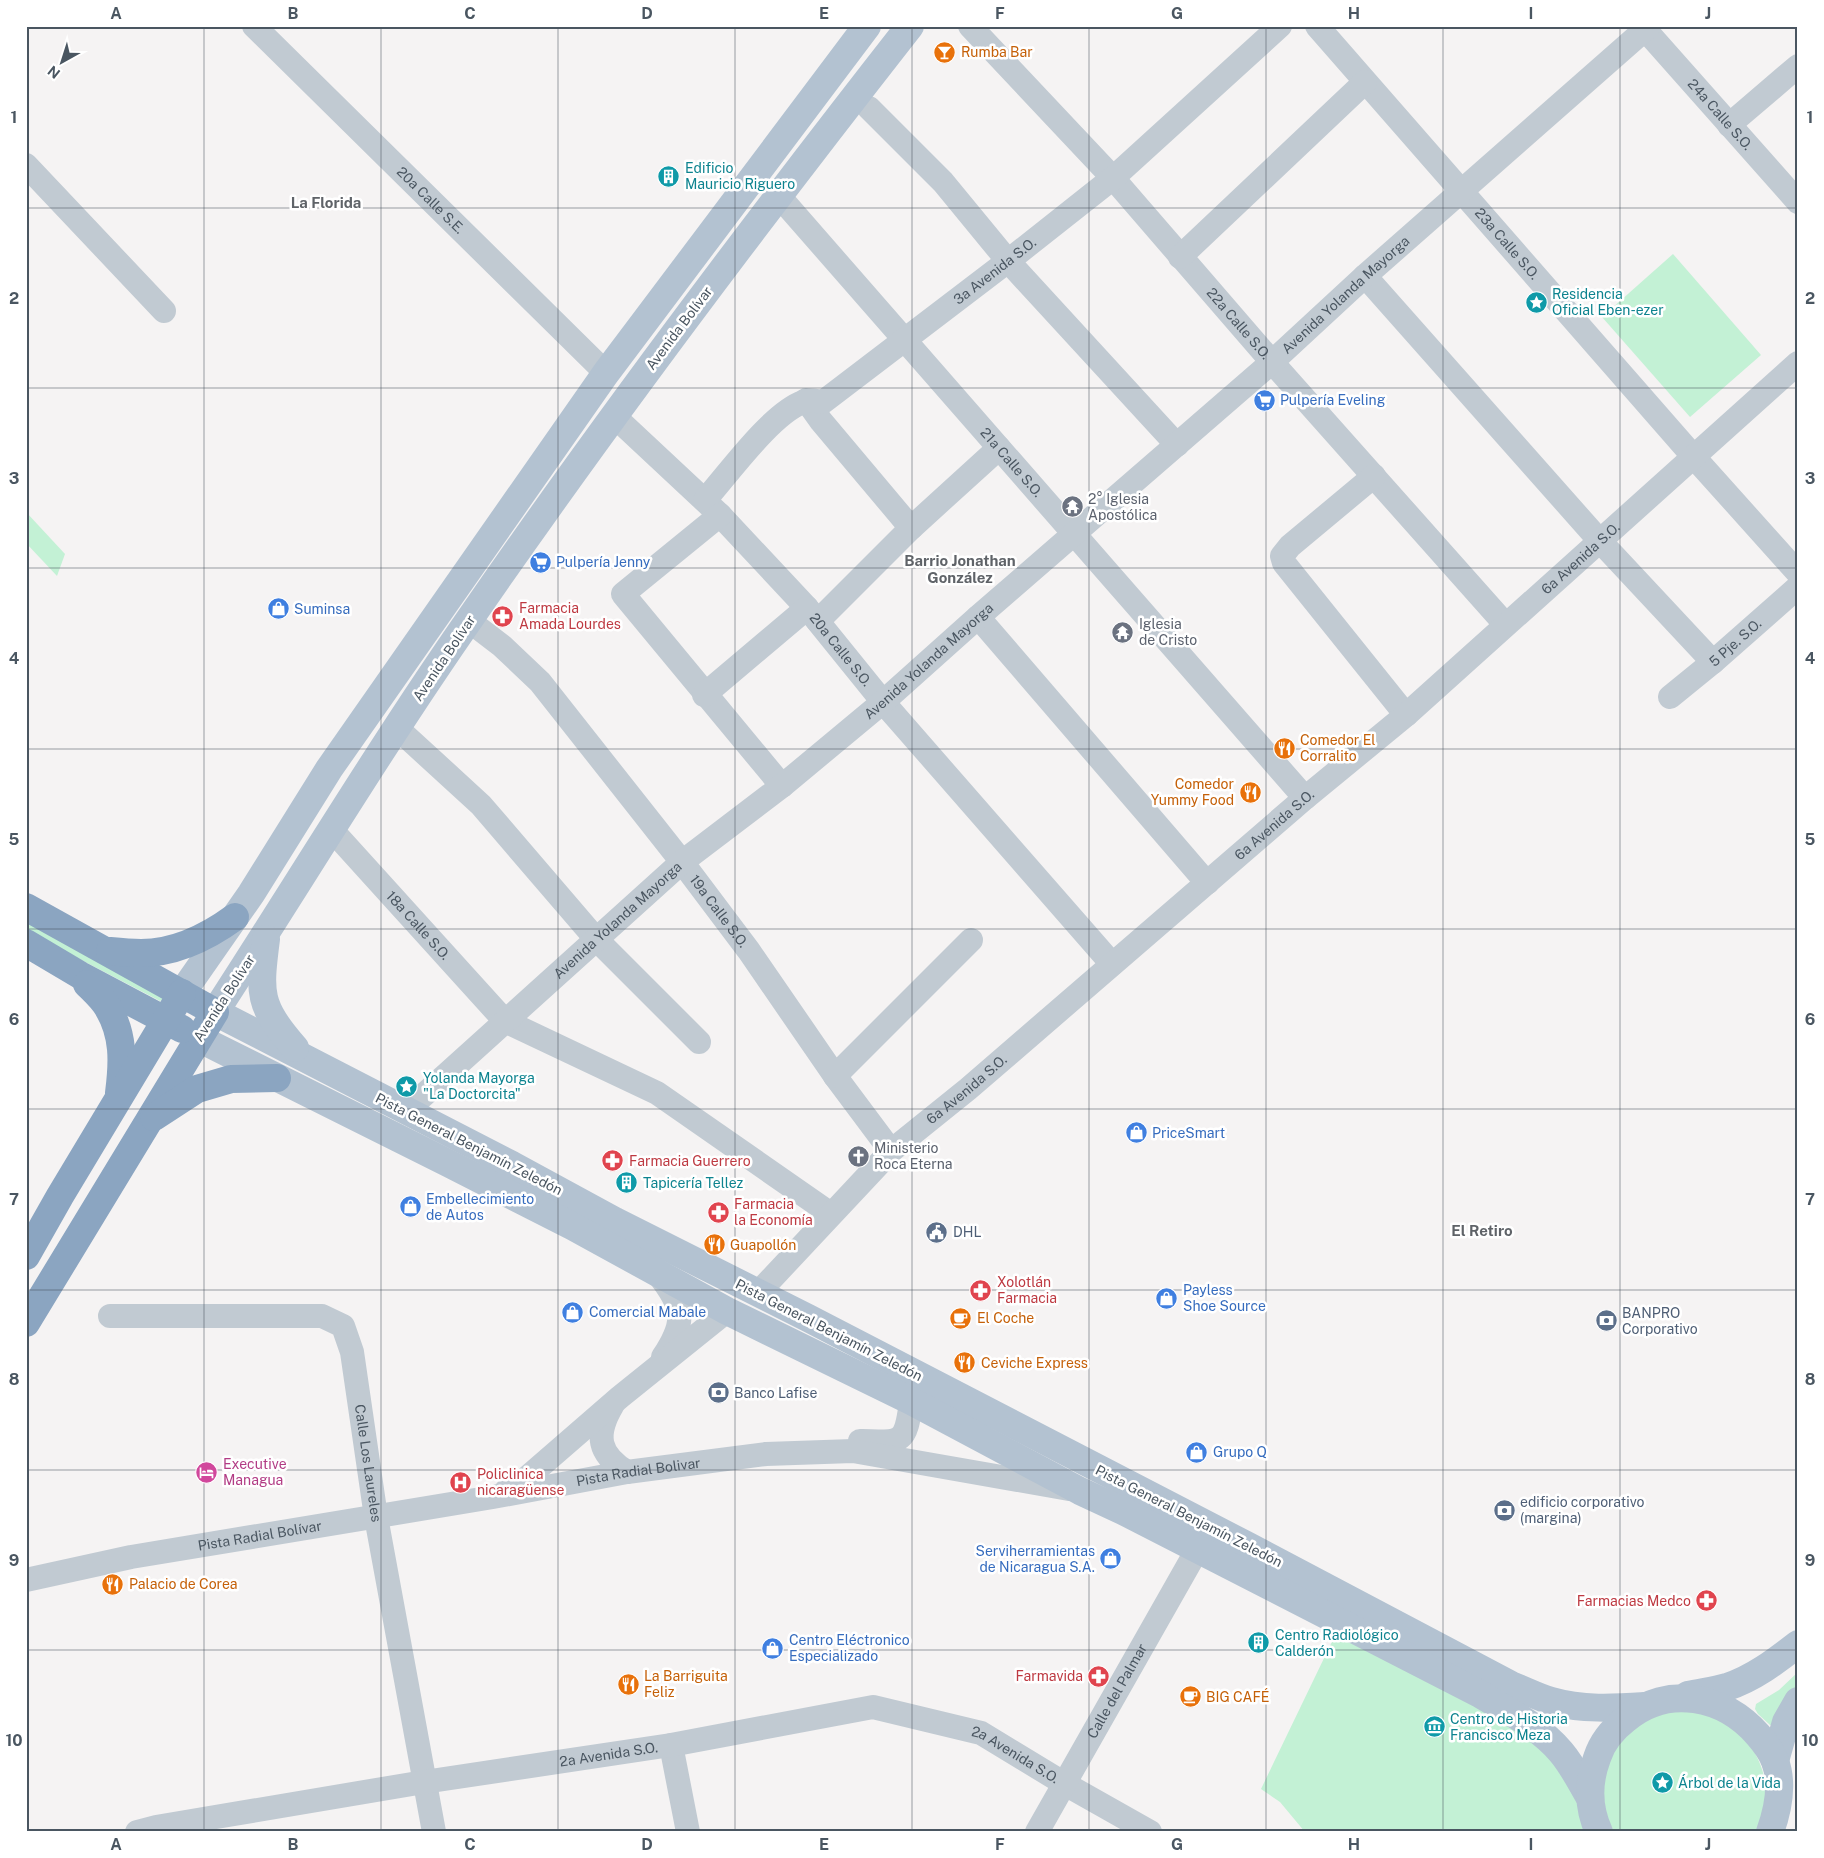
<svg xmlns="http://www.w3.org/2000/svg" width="1824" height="1858" font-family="'Public Sans',sans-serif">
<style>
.green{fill:#c3f1d5}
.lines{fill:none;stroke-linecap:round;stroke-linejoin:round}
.minor{stroke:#c1cad2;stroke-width:24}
.major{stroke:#b3c2d1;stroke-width:28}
.highway{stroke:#8ba5c1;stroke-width:28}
.grid{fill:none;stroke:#4a5661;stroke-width:1;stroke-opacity:0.55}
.labels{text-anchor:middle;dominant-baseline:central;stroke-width:5;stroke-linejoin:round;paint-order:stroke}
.food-label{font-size:14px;fill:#c56008;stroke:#fff;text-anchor:start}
.street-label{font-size:14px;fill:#4a5661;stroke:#fff}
.culture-label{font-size:14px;fill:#0d838f;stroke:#fff;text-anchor:start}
.shop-label{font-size:14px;fill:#366cbe;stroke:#fff;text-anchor:start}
.worship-label{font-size:14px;fill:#5b616d;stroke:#fff;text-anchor:start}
.health-label{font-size:14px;fill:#be3a42;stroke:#fff;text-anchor:start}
.service-label{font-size:14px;fill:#4e5e75;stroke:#fff;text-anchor:start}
.hotel-label{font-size:14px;fill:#b23c85;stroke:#fff;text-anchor:start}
.neighbourhood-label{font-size:15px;font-weight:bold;fill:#5f6368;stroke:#fff}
.neatline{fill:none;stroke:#4a5661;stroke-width:2}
.grid-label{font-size:16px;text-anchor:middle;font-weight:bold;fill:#4a5661}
</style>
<rect width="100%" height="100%" fill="#f5f3f3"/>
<!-- green -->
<g class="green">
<polygon points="1673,254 1761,355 1690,417 1602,317"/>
<polygon points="26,512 65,554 57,576 26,543"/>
<polygon points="26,922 162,996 163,999 160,1001 26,931"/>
<polygon points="1341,1623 1532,1727 1599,1832 1305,1832 1280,1802 1261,1789"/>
<polygon points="1798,1672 1798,1688 1773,1725 1770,1725 1758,1714 1755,1709 1756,1704 1779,1690"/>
<path d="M 1690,1711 C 1698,1713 1708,1714 1716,1717 C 1749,1732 1771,1770 1765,1805 C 1763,1814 1759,1823 1756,1831 L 1614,1832 C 1589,1785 1610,1728 1663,1713 C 1671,1711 1681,1712 1690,1711 Z"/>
</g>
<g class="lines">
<!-- minor -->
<g class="minor">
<path id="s1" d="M 254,26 L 606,373"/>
<path id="s2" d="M 970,26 L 1113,178 L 1272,362 L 1505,624"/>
<path id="s3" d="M 1317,26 L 1693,456 L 1798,573"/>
<path id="s4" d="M 1642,26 L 1798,202"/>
<polyline points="869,108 943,182 1008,261 1177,445"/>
<polyline points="1729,125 1798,66"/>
<polyline points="26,165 164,311"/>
<path id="s5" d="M 778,195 L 1305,798"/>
<polyline points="1180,257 1365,82"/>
<polyline points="1365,276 1599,540 1713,662"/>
<polyline points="806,400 821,421 911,528"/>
<path id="s6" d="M 614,416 L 720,515 L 807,608 L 883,702 L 1112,964"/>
<polyline points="1374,476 1290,546 1282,556 1284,563 1406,715"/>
<path id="s7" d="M 705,500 C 729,473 771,414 803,402 C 809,399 816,401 823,402 L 1008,261 L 1113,178 L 1280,26"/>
<polyline points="720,515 623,594 782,786"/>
<polyline points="978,617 1207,883"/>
<path id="s8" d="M 468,620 L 502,646 L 540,682 L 682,862 L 749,951 L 835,1076 L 891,1151"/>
<polyline points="818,621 911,528 999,448"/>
<polyline points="704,695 807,608"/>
<path id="s9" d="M 1670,697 L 1713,662 L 1798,587"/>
<polyline points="397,728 481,805 596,939 699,1042"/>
<path id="s10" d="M 331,829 L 505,1021 L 657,1093 L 831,1214"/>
<polyline points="835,1076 971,940"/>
<path id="s11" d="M 406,1111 L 682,862 L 782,786 L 883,702 L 978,617 L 1272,362 L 1365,276 L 1649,26"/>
<path d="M 658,1274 C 684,1307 687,1321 663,1357"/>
<path id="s12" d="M 758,1293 L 891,1151 L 968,1089 L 1305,798 L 1406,715 L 1798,363"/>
<path id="s13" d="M 110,1316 L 322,1316 L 343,1326 L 352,1352 L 376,1517 L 434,1832"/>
<path d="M 612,1406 C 595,1435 598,1454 627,1472"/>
<path d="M 860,1441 C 902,1443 906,1444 911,1401"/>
<polyline points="506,1491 522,1482 620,1397 727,1311"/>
<path id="s14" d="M 26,1580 L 131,1557 L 493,1497 L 627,1472 L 766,1454 L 853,1451 L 1069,1489"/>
<polyline points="671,1745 688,1832"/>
<path id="s15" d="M 137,1832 L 156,1827 L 424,1782 L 671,1745 L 873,1707 L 981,1733 L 1065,1784 L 1150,1832"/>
<path id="s16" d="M 1037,1832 L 1197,1550"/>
</g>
<!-- major -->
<g class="major">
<path d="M 910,26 C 758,220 609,417 469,620 C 380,748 300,881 215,1012 L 512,1165 L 615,1221 L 808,1318 L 1248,1546 L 1511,1685 C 1524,1690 1538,1697 1551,1701 C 1582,1710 1614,1708 1645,1706"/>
<path d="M 266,939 C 259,994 258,1005 295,1048"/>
<polyline points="182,993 251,894 329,769 606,373 867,26"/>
<path d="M 198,1038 L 448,1163 L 572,1226 L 727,1311 L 911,1401 L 1080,1491 L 1123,1511 L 1480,1694 C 1508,1711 1540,1727 1561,1752 C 1573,1766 1581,1783 1590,1798"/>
<path d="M 1688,1695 C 1701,1692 1714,1691 1727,1687 C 1754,1678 1776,1661 1798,1644"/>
<polyline points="1775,1761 1786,1722 1798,1701"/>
<path d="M 1599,1832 C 1588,1808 1588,1782 1597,1758 C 1602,1742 1613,1729 1626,1719 C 1668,1684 1724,1696 1758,1735 C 1765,1743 1771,1751 1775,1761 C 1783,1783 1778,1810 1770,1832"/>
</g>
<!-- highway -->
<g class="highway">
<polyline points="26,907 215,1012 26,1323"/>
<polyline points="26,943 80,975 182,1029"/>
<path d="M 110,951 C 120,952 131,953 141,953 C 175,953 209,936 235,917"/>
<path d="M 87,984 C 94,991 103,999 108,1008 C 124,1035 123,1062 119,1093"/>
<polyline points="154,1117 197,1089 231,1079 277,1078"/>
<polyline points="26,1256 60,1196 182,993"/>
</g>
</g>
<!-- grid -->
<path class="grid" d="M 204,26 L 204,1832M 381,26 L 381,1832M 558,26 L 558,1832M 735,26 L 735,1832M 912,26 L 912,1832M 1089,26 L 1089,1832M 1266,26 L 1266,1832M 1443,26 L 1443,1832M 1620,26 L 1620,1832M 26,208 L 1798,208M 26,388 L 1798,388M 26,568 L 1798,568M 26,749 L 1798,749M 26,929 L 1798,929M 26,1109 L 1798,1109M 26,1290 L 1798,1290M 26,1470 L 1798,1470M 26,1650 L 1798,1650"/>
<!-- icons -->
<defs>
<symbol id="bar-disc" viewBox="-11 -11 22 22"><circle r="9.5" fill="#e8710a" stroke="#fff"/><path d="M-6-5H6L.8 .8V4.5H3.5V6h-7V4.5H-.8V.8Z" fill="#fff"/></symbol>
<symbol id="building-disc" viewBox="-11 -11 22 22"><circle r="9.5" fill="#0f9aa8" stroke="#fff"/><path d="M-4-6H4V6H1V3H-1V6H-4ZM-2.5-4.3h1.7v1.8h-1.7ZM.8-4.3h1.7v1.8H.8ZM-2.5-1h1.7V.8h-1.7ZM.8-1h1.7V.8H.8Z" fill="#fff"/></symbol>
<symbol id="sight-disc" viewBox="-11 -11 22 22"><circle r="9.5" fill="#0f9aa8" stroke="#fff"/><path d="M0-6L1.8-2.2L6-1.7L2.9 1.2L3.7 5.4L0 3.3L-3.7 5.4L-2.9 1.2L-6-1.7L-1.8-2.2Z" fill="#fff"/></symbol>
<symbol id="supermarket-disc" viewBox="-11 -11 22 22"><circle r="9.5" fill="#3f7fe0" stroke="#fff"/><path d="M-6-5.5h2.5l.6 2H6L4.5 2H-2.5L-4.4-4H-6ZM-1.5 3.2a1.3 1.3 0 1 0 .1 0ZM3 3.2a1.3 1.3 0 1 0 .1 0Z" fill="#fff"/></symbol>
<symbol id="temple-disc" viewBox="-11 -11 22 22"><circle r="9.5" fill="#6b7280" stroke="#fff"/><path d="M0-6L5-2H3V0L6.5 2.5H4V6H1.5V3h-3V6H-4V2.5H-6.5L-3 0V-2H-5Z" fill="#fff"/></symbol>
<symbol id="shop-disc" viewBox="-11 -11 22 22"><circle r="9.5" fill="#3f7fe0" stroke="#fff"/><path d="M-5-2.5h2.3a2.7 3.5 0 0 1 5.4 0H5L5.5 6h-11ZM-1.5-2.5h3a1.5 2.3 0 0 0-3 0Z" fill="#fff"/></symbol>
<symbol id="pharmacy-disc" viewBox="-11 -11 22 22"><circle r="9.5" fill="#e0444e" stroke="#fff"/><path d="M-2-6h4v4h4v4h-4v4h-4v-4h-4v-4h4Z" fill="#fff"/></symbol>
<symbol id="restaurant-disc" viewBox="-11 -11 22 22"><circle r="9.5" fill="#e8710a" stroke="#fff"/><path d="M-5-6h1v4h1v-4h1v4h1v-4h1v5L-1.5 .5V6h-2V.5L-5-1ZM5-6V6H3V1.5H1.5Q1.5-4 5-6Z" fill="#fff"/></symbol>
<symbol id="church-disc" viewBox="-11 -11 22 22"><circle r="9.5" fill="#6b7280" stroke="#fff"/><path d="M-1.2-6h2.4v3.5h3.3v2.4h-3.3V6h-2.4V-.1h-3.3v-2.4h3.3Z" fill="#fff"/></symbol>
<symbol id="civic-disc" viewBox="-11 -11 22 22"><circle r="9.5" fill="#5c6f8a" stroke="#fff"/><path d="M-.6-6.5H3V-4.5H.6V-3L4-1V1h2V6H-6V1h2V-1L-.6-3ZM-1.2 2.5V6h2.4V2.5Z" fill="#fff"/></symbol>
<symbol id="cafe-disc" viewBox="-11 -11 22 22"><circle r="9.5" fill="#e8710a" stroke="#fff"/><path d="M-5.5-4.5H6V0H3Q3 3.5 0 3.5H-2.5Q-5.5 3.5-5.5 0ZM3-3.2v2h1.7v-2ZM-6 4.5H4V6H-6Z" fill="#fff"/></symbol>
<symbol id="bank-disc" viewBox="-11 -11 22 22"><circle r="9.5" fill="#5c6f8a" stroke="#fff"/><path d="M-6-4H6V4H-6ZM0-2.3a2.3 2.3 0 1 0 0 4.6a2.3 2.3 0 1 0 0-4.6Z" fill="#fff"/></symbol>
<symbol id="hotel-disc" viewBox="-11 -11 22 22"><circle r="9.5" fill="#d1479c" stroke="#fff"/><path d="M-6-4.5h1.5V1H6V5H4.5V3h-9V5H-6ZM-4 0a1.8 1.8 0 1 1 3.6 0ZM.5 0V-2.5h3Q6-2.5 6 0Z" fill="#fff"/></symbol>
<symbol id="hospital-disc" viewBox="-11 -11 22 22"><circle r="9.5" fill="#e0444e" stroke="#fff"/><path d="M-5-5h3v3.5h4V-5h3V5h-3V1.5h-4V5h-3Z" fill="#fff"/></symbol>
<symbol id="museum-disc" viewBox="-11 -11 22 22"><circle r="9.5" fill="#0f9aa8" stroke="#fff"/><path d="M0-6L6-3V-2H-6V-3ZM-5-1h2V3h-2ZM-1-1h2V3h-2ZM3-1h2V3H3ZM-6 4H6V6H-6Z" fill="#fff"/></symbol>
</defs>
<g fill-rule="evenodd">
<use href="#bar-disc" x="932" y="40" width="25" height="25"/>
<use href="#building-disc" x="656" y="164" width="25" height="25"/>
<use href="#sight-disc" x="1524" y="290" width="25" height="25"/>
<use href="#supermarket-disc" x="1252" y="388" width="25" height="25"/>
<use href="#temple-disc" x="1060" y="494" width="25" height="25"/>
<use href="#supermarket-disc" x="528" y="550" width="25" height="25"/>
<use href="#shop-disc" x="266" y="596" width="25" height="25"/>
<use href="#pharmacy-disc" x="490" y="604" width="25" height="25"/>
<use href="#temple-disc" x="1110" y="620" width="25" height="25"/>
<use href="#restaurant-disc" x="1272" y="736" width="25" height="25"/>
<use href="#restaurant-disc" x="1238" y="780" width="25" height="25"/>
<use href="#sight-disc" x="394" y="1074" width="25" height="25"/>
<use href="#shop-disc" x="1124" y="1120" width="25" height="25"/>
<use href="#church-disc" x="846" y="1144" width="25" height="25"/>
<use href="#pharmacy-disc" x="600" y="1148" width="25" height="25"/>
<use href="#building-disc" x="614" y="1170" width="25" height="25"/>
<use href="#shop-disc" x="398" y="1194" width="25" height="25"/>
<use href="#pharmacy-disc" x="706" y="1200" width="25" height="25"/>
<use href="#civic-disc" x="924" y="1220" width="25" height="25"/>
<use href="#restaurant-disc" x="702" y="1232" width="25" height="25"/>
<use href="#pharmacy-disc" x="968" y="1278" width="25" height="25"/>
<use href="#shop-disc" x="1154" y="1286" width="25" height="25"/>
<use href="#shop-disc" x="560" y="1300" width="25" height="25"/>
<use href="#cafe-disc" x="948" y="1306" width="25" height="25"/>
<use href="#bank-disc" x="1594" y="1308" width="25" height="25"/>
<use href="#restaurant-disc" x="952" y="1350" width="25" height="25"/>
<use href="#bank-disc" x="706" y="1380" width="25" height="25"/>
<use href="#shop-disc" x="1184" y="1440" width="25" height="25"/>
<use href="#hotel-disc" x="194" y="1460" width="25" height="25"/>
<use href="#hospital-disc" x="448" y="1470" width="25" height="25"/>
<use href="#bank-disc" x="1492" y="1498" width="25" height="25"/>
<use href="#shop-disc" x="1098" y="1546" width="25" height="25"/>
<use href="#restaurant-disc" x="100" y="1572" width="25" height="25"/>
<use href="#pharmacy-disc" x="1694" y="1588" width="25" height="25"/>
<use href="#building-disc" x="1246" y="1630" width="25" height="25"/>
<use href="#shop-disc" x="760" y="1636" width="25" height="25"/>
<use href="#pharmacy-disc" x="1086" y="1664" width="25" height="25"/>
<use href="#restaurant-disc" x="616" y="1672" width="25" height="25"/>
<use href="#cafe-disc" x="1178" y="1684" width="25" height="25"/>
<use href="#museum-disc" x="1422" y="1714" width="25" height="25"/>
<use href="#sight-disc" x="1650" y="1770" width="25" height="25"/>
</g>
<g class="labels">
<!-- food labels -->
<g class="food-label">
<text x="961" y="52">Rumba Bar</text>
<text x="1300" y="740">Comedor El<tspan x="1300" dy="16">Corralito</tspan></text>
<text x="1234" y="784" text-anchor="end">Comedor<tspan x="1234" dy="16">Yummy Food</tspan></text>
<text x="730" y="1245">Guapollón</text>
<text x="977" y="1318">El Coche</text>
<text x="981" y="1363">Ceviche Express</text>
<text x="129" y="1584">Palacio de Corea</text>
<text x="644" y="1676">La Barriguita<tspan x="644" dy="16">Feliz</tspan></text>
<text x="1206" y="1697">BIG CAFÉ</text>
</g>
<!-- street labels -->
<g class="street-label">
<text stroke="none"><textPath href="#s4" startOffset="118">24a Calle S.O.</textPath></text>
<text stroke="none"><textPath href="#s1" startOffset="248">20a Calle S.E.</textPath></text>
<text stroke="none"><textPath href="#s3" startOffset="289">23a Calle S.O.</textPath></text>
<text stroke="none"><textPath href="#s7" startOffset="376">3a Avenida S.O.</textPath></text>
<text stroke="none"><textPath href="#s11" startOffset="1245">Avenida Yolanda Mayorga</textPath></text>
<text stroke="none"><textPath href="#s2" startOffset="401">22a Calle S.O.</textPath></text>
<text transform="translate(679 328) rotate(-53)">Avenida Bolívar</text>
<text stroke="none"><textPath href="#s5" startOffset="355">21a Calle S.O.</textPath></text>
<text stroke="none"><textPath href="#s12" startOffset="1104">6a Avenida S.O.</textPath></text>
<text stroke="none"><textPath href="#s9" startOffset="85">5 Pje. S.O.</textPath></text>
<text stroke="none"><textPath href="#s6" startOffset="326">20a Calle S.O.</textPath></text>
<text transform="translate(444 658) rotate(-56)">Avenida Bolívar</text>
<text stroke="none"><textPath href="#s11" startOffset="690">Avenida Yolanda Mayorga</textPath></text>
<text stroke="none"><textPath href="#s12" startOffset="698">6a Avenida S.O.</textPath></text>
<text stroke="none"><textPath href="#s8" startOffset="386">19a Calle S.O.</textPath></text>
<text stroke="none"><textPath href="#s11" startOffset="285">Avenida Yolanda Mayorga</textPath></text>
<text stroke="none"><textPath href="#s10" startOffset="130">18a Calle S.O.</textPath></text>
<text transform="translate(224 998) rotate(-57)">Avenida Bolívar</text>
<text stroke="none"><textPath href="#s12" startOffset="292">6a Avenida S.O.</textPath></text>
<text transform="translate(469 1144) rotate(27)">Pista General Benjamín Zeledón</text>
<text transform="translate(829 1330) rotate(27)">Pista General Benjamín Zeledón</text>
<text stroke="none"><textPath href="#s13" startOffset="375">Calle Los Laureles</textPath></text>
<text stroke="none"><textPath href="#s14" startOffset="622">Pista Radial Bolivar</textPath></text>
<text transform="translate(1189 1516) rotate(27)">Pista General Benjamín Zeledón</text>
<text stroke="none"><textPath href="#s14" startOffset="238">Pista Radial Bolívar</textPath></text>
<text stroke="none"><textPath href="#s16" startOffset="162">Calle del Palmar</textPath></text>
<text stroke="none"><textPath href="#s15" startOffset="478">2a Avenida S.O.</textPath></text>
<text stroke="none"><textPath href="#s15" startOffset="898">2a Avenida S.O.</textPath></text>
</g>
<!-- culture labels -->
<g class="culture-label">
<text x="685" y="168">Edificio<tspan x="685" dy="16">Mauricio Riguero</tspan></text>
<text x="1552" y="294">Residencia<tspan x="1552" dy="16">Oficial Eben-ezer</tspan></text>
<text x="423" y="1078">Yolanda Mayorga<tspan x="423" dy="16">"La Doctorcita"</tspan></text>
<text x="643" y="1183">Tapicería Tellez</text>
<text x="1275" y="1635">Centro Radiológico<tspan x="1275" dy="16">Calderón</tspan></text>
<text x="1450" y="1719">Centro de Historia<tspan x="1450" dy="16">Francisco Meza</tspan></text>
<text x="1678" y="1783">Árbol de la Vida</text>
</g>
<!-- shop labels -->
<g class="shop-label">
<text x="1280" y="400">Pulpería Eveling</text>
<text x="556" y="562">Pulpería Jenny</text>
<text x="294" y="609">Suminsa</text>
<text x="1152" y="1133">PriceSmart</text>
<text x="426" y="1199">Embellecimiento<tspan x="426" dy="16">de Autos</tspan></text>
<text x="1183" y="1290">Payless<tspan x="1183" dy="16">Shoe Source</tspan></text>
<text x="589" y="1312">Comercial Mabale</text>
<text x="1213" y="1452">Grupo Q</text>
<text x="1095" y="1551" text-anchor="end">Serviherramientas<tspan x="1095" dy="16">de Nicaragua S.A.</tspan></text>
<text x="789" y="1640">Centro Eléctronico<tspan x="789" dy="16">Especializado</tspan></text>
</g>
<!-- worship labels -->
<g class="worship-label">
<text x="1088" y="499">2° Iglesia<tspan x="1088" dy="16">Apostólica</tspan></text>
<text x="1139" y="624">Iglesia<tspan x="1139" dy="16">de Cristo</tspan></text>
<text x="874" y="1148">Ministerio<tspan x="874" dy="16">Roca Eterna</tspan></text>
</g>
<!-- health labels -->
<g class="health-label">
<text x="519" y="608">Farmacia<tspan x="519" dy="16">Amada Lourdes</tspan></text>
<text x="629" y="1161">Farmacia Guerrero</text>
<text x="734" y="1204">Farmacia<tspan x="734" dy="16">la Economía</tspan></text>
<text x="997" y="1282">Xolotlán<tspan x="997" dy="16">Farmacia</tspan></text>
<text x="477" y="1474">Policlinica<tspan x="477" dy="16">nicaragüense</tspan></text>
<text x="1691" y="1601" text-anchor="end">Farmacias Medco</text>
<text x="1083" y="1676" text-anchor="end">Farmavida</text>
</g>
<!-- service labels -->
<g class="service-label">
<text x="953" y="1232">DHL</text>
<text x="1622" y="1313">BANPRO<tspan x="1622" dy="16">Corporativo</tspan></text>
<text x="734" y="1393">Banco Lafise</text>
<text x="1520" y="1502">edificio corporativo<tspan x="1520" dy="16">(margina)</tspan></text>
</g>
<!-- hotel labels -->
<g class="hotel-label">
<text x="223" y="1464">Executive<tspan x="223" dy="16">Managua</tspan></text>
</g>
<!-- neighbourhood labels -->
<g class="neighbourhood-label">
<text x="326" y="202">La Florida</text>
<text x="960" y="560">Barrio Jonathan<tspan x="960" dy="17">González</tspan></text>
<text x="1482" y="1230">El Retiro</text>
</g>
</g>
<!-- border -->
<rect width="1824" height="1858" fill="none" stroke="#ffffff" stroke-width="55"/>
<!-- north arrow -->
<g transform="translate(62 62) rotate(219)" stroke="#ffffff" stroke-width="4" paint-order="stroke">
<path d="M0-4L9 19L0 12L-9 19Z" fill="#4a5661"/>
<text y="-8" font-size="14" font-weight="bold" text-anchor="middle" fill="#4a5661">N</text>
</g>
<rect x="28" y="28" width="1768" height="1802" class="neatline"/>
<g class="grid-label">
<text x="116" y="19">A</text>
<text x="293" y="19">B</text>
<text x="470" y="19">C</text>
<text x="647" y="19">D</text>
<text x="824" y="19">E</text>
<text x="1000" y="19">F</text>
<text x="1177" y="19">G</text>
<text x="1354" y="19">H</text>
<text x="1531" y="19">I</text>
<text x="1708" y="19">J</text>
<text x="14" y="123">1</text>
<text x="1810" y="123">1</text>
<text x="14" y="304">2</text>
<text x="1810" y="304">2</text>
<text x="14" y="484">3</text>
<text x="1810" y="484">3</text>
<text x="14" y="664">4</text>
<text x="1810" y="664">4</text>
<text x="14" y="845">5</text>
<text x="1810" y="845">5</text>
<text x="14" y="1025">6</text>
<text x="1810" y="1025">6</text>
<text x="14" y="1205">7</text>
<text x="1810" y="1205">7</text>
<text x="14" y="1385">8</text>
<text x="1810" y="1385">8</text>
<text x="14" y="1566">9</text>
<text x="1810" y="1566">9</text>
<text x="14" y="1746">10</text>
<text x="1810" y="1746">10</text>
<text x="116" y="1850">A</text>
<text x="293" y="1850">B</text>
<text x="470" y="1850">C</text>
<text x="647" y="1850">D</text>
<text x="824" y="1850">E</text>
<text x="1000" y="1850">F</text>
<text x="1177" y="1850">G</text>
<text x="1354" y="1850">H</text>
<text x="1531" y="1850">I</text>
<text x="1708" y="1850">J</text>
</g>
</svg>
